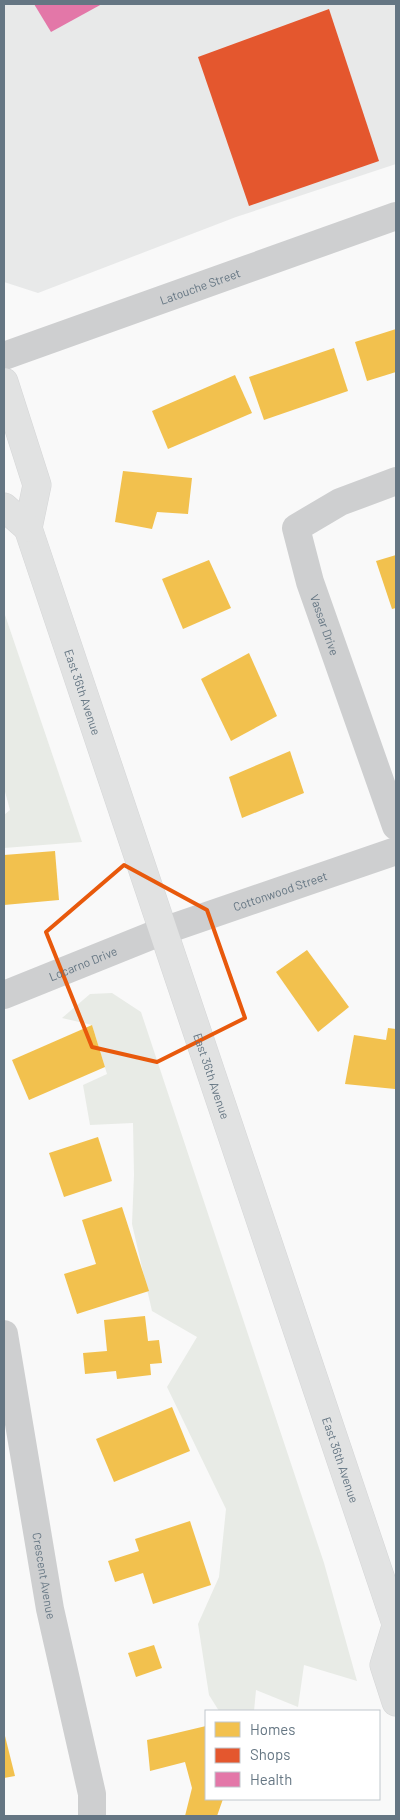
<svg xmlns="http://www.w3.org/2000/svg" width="400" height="1820" font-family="Barlow,sans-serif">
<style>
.built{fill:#e8e9e9}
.green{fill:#e8ebe6}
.homes{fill:#f2c14e}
.shops{fill:#e4572e}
.health{fill:#e377a8}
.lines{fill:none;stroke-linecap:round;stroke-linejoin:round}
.secondary-casing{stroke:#d5d6d7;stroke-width:29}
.minor{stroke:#cecfd0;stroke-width:28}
.secondary{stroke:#e1e2e2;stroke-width:28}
.marked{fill:none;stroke:#e8590c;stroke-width:4;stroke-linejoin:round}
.labels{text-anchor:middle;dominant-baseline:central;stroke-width:5;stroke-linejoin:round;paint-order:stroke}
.street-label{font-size:12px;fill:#657683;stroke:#fff}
</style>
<rect width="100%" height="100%" fill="#f9f9f9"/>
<!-- built -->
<polygon class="built" points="4,4 396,4 396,164 236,217 38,293 4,282"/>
<!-- green -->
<g class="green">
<polygon points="4,612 82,842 4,848 4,815 10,810 4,788"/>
<polygon points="112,993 141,1012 324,1563 357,1681 304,1665 298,1707 256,1690 254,1711 219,1711 209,1695 198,1624 219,1577 226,1509 167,1387 197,1337 152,1311 132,1224 134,1175 133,1123 90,1125 83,1085 107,1074 92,1025 62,1018 90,994"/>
</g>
<!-- homes -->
<g class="homes">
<polygon points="396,329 396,372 367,381 355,342"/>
<polygon points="334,348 348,391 264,420 249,377"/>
<polygon points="235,375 252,413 168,449 152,411"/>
<polygon points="123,471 192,478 188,514 157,512 152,529 115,522"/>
<polygon points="396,555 396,608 392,609 376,561"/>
<polygon points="209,560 231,608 183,629 162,579"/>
<polygon points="249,653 277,716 231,741 201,679"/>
<polygon points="290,751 304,793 242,818 229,777"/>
<polygon points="55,851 59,900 4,905 4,855"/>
<polygon points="307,950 349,1007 318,1032 276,972"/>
<polygon points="92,1025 105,1067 29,1100 12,1060"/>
<polygon points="388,1028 396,1029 395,1089 345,1084 354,1035 386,1040"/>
<polygon points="98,1137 112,1181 64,1197 49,1153"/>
<polygon points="122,1207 149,1291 77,1314 64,1274 96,1264 82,1220"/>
<polygon points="145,1316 148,1341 159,1340 162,1363 150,1364 151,1375 117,1379 116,1371 85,1374 83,1353 107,1351 104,1320"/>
<polygon points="172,1407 190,1451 114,1482 96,1439"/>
<polygon points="190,1521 211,1585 153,1604 143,1573 115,1582 108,1561 139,1551 135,1539"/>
<polygon points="154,1645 162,1668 136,1677 128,1653"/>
<polygon points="206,1726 206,1799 223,1799 217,1816 185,1816 192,1788 185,1762 150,1771 147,1740"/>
<polygon points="4,1732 15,1776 4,1778"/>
</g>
<!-- shops -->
<polygon class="shops" points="329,9 379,161 249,206 198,57"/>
<!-- health -->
<polygon class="health" points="34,4 102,4 51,32"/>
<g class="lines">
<defs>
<g id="secondary">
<path id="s5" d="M 4,382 L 37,485 L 28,528 L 396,1624"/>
<polyline points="4,507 28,528"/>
<polyline points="396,1626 384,1665 396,1702"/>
</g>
</defs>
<!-- secondary casing -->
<use href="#secondary" class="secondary-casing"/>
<!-- minor -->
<g class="minor">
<path id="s1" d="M 4,356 L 396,216"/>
<path id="s2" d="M 396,481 L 340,502 L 296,528 L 310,582 L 396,826"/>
<path id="s3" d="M 4,995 L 163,931 L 396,851"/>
<path id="s4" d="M 4,1334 L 50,1609 L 92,1794 L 92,1816"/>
</g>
<!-- secondary -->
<use href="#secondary" class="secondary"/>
</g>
<!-- marked area -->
<path class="marked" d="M 124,865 L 207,910 L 245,1018 L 157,1062 L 92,1047 L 46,932 Z"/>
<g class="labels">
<!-- street labels -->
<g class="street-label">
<text stroke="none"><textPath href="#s1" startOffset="208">Latouche Street</textPath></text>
<text stroke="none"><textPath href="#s2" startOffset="212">Vassar Drive</textPath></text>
<text stroke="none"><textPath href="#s5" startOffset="325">East 36th Avenue</textPath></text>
<text stroke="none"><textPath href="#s3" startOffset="295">Cottonwood Street</textPath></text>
<text stroke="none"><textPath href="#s3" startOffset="85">Locarno Drive</textPath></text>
<text stroke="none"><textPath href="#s5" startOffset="730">East 36th Avenue</textPath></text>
<text stroke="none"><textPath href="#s5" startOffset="1135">East 36th Avenue</textPath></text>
<text stroke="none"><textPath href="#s4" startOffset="245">Crescent Avenue</textPath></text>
</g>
</g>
<!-- border -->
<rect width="400" height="1820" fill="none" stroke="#657683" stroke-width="10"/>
<!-- legend -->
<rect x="205" y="1710" width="175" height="90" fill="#ffffff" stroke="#c1c8cd"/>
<rect x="215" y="1722" width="25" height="15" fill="#f2c14e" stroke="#c1c8cd"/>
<text x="250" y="1735" font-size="15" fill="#657683">Homes</text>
<rect x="215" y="1748" width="25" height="15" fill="#e4572e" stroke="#c1c8cd"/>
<text x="250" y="1760" font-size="15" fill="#657683">Shops</text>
<rect x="215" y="1772" width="25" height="15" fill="#e377a8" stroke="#c1c8cd"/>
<text x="250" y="1785" font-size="15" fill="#657683">Health</text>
</svg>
